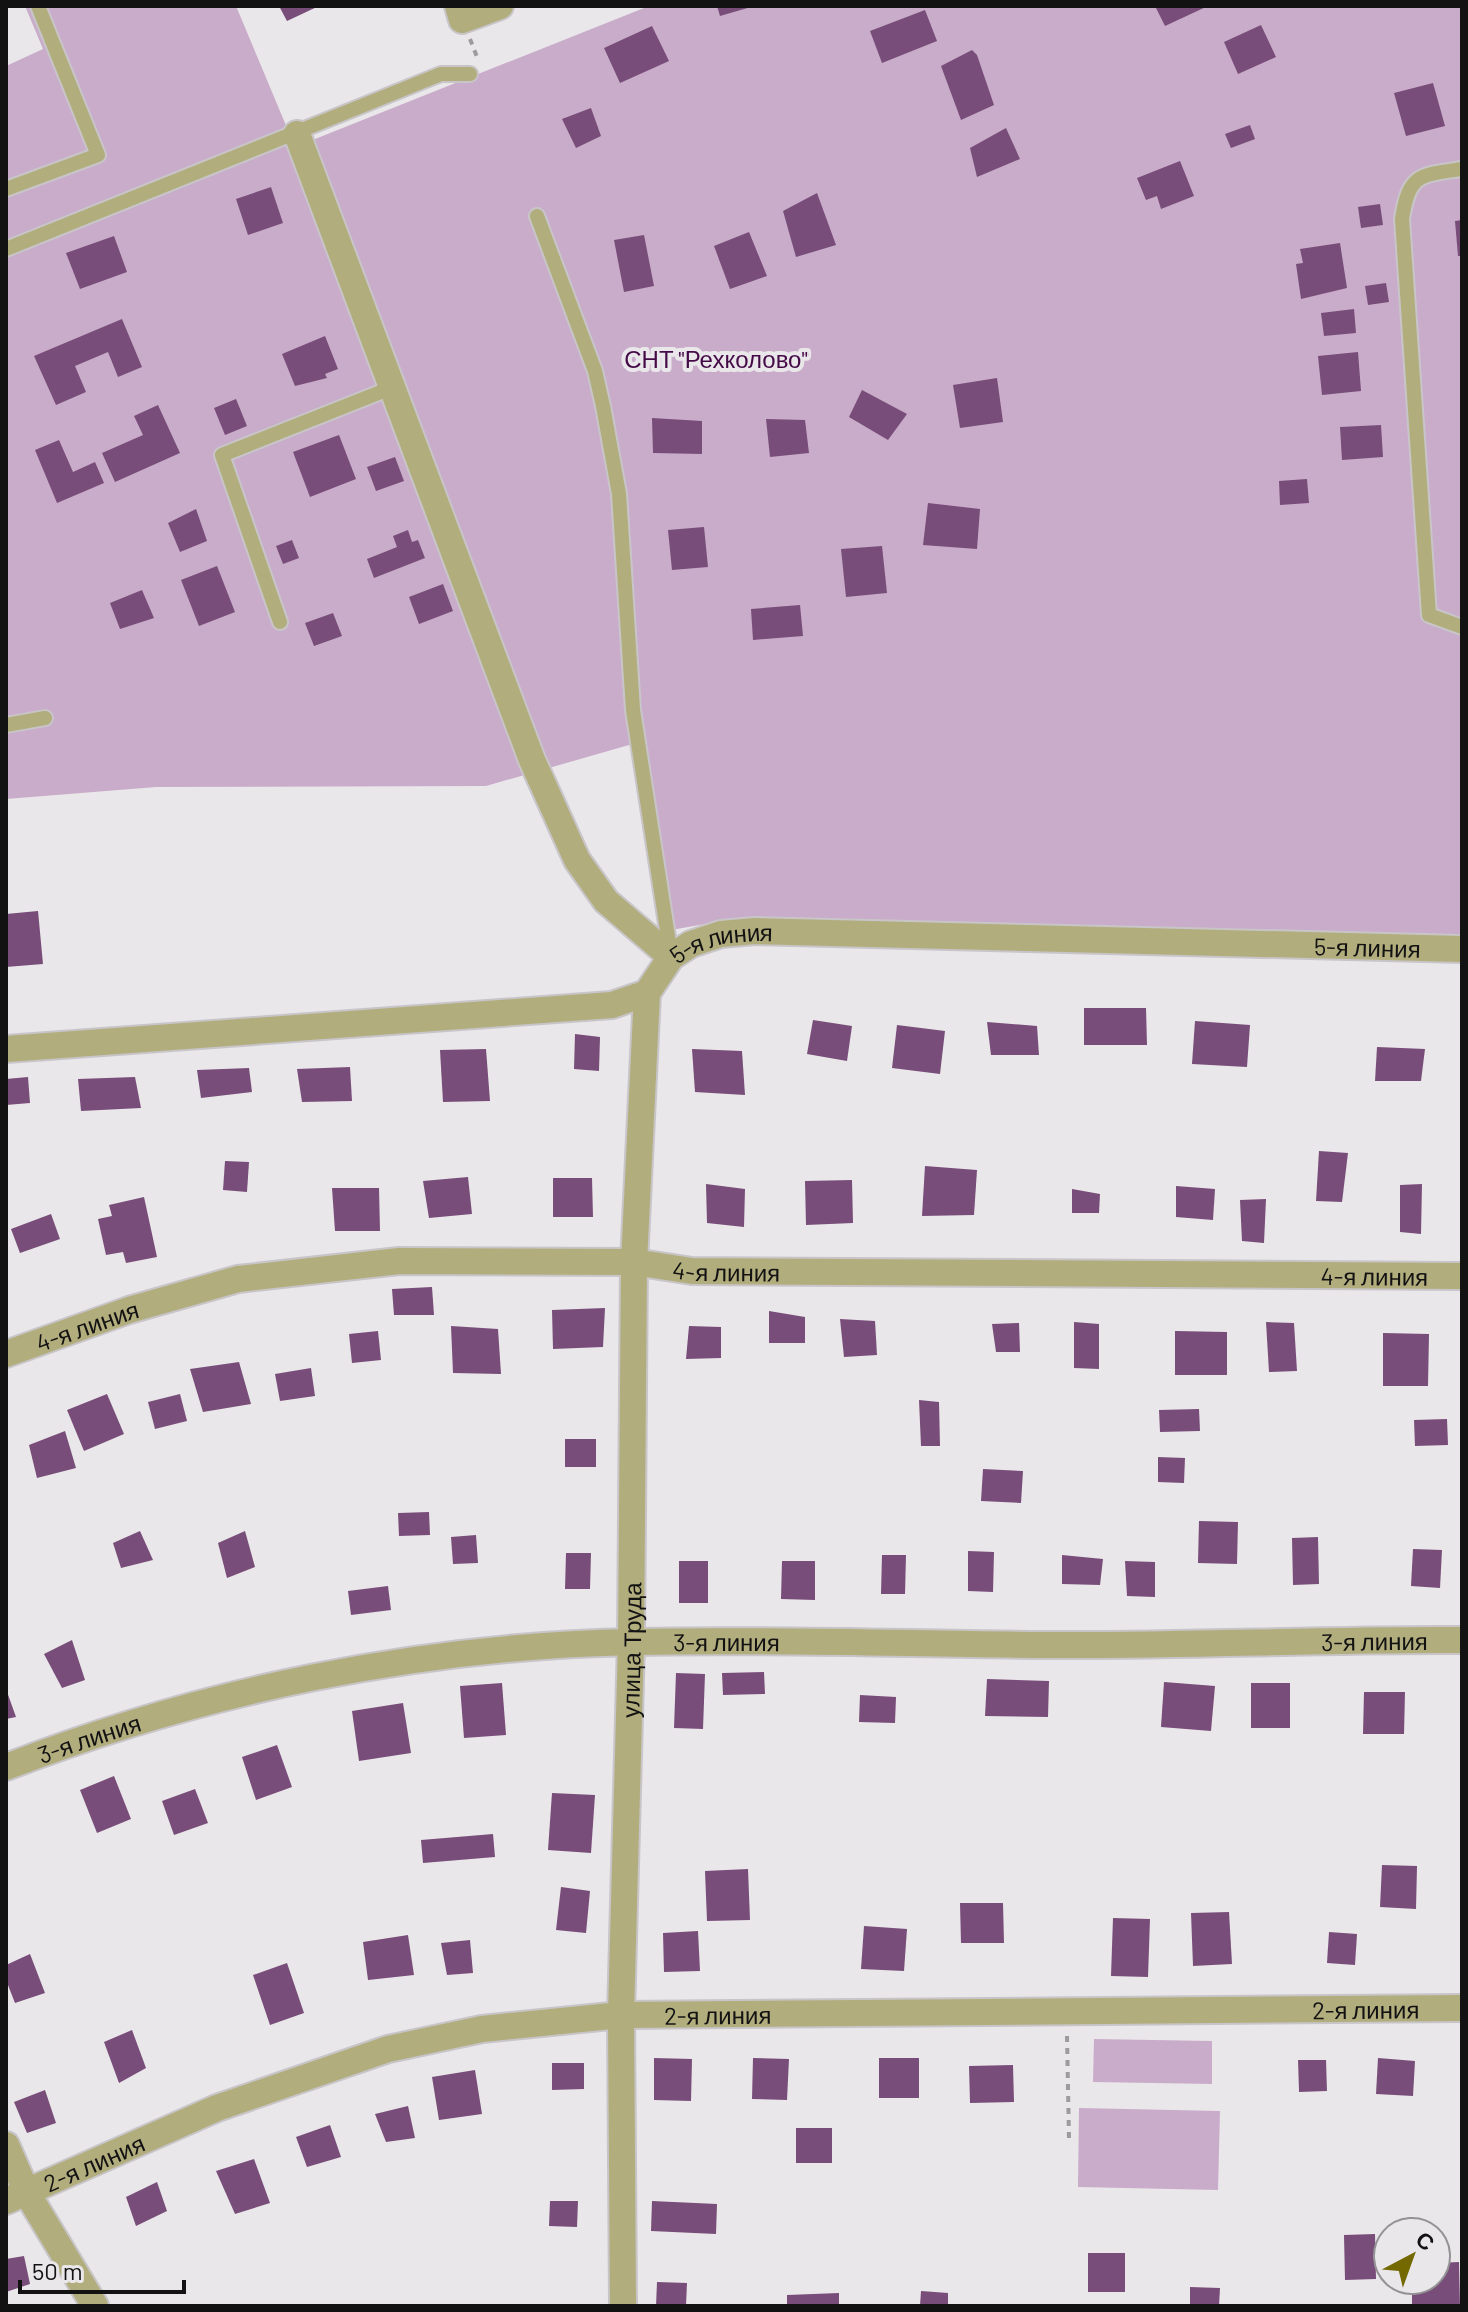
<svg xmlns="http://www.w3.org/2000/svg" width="1468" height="2312" font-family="Barlow,sans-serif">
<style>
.green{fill:#c9acc9}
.building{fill:#784d79}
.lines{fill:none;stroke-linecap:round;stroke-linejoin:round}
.service-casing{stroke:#c8c5c8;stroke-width:18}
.minor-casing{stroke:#c8c5c8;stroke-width:30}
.path{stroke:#9e9b9e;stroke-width:4;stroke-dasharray:6 6;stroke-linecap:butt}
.service{stroke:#b2ad7d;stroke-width:14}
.minor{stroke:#b2ad7d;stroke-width:26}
.labels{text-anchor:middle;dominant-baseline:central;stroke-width:8;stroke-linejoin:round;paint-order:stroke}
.park-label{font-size:24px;fill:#440a47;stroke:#eae7ea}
.street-label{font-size:24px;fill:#131213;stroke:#eae7ea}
</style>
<rect width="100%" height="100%" fill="#eae7ea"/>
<!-- green -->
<g class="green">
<polygon points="25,6 236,6 295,147 649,6 1462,6 1462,938 733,919 660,932 643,741 486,786 156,787 6,799 6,66 43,49"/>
<polygon points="1094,2039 1212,2041 1212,2084 1093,2082"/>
<polygon points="1079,2108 1220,2111 1218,2190 1078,2187"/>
</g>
<!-- building -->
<g class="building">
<polygon points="279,6 319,6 287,21"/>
<polygon points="717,6 751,6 751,7 720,16"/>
<polygon points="1155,6 1208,6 1165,26"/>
<polygon points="925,10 937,41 882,63 870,31"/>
<polygon points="1261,25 1276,57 1238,74 1224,42"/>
<polygon points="652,26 669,61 620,83 604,48"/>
<polygon points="972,50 977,55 994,105 961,120 941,66"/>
<polygon points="1433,83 1445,126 1406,136 1394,93"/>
<polygon points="591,108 601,136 576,148 562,119"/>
<polygon points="1250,125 1255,139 1231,148 1225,134"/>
<polygon points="1006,128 1020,159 977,177 970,148"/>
<polygon points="1180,161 1194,196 1161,209 1157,196 1146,200 1137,178"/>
<polygon points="271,187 283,223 248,235 236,199"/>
<polygon points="817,193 836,245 796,257 783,211"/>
<polygon points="1380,204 1383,225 1361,228 1358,207"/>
<polygon points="1462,220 1462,256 1458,256 1455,221"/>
<polygon points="749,232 767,276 730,289 714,246"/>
<polygon points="644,235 654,286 624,292 614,240"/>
<polygon points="114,236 127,272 80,289 66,253"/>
<polygon points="1340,243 1347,288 1301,299 1296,264 1303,263 1300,249"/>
<polygon points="1386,283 1389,302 1368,305 1365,286"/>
<polygon points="1354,309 1356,333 1324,336 1321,313"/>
<polygon points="122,319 142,367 118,377 108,352 75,366 86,392 56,405 34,356"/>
<polygon points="325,336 338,369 325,374 327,378 295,386 282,354"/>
<polygon points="1358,352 1361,391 1322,395 1318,356"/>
<polygon points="997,378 1003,422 960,428 953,385"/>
<polygon points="862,390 907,414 888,440 849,417"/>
<polygon points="236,399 247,426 225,435 214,408"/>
<polygon points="158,405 180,453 115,482 102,453 143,435 134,416"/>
<polygon points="652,418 702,421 702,454 653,453"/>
<polygon points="766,419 805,420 809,453 770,457"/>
<polygon points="1381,425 1383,457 1342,460 1340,427"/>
<polygon points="339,435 356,479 310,497 293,452"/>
<polygon points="59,440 73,472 95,462 104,483 57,503 35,450"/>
<polygon points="395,457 404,481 376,491 367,467"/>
<polygon points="1307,479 1309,503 1280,505 1279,481"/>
<polygon points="928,503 980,509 977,549 923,545"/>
<polygon points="196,509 207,541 180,552 168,523"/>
<polygon points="704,527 708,567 672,570 668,530"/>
<polygon points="408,530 412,542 418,540 425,558 374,578 367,559 397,547 393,536"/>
<polygon points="292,540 299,558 283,564 276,546"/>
<polygon points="882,546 887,593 846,597 841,549"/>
<polygon points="217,566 235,612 199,626 181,580"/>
<polygon points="443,584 453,611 419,624 409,597"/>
<polygon points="142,590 154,618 120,629 110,603"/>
<polygon points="800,605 803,636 753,640 751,609"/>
<polygon points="333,613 342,636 314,646 305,623"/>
<polygon points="38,911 43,964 6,967 6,914"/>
<polygon points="1084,1008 1146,1008 1147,1045 1084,1045"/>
<polygon points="813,1020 852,1026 847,1061 807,1054"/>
<polygon points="1195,1021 1250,1025 1247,1067 1192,1064"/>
<polygon points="987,1022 1037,1026 1039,1055 991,1055"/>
<polygon points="897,1025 945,1031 940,1074 892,1068"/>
<polygon points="575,1034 600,1037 599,1071 574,1069"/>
<polygon points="1377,1047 1425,1049 1421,1081 1375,1081"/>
<polygon points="486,1049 490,1101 443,1102 440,1050"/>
<polygon points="692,1049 742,1051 745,1095 695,1092"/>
<polygon points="350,1067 352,1101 302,1102 297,1069"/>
<polygon points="249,1068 252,1092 201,1098 197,1070"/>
<polygon points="28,1077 30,1103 6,1105 6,1079"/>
<polygon points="135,1077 141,1108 81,1111 78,1079"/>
<polygon points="1319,1151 1348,1153 1342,1202 1316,1201"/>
<polygon points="225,1161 249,1162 247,1192 223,1190"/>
<polygon points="925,1166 977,1170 974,1215 922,1216"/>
<polygon points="468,1177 472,1214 429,1218 423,1181"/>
<polygon points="553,1178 592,1178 593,1217 553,1217"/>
<polygon points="852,1180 853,1223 806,1225 805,1181"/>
<polygon points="706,1184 745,1189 744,1227 707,1223"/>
<polygon points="1422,1184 1421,1234 1400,1232 1400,1185"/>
<polygon points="1176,1186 1215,1189 1213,1220 1176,1217"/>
<polygon points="332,1188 379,1188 380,1231 335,1231"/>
<polygon points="1072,1189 1100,1194 1099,1213 1072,1213"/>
<polygon points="144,1197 157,1257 126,1263 123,1252 106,1255 98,1219 112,1216 109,1205"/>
<polygon points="1266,1199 1264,1243 1242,1241 1240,1200"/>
<polygon points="51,1214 60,1239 20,1253 11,1229"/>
<polygon points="432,1287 434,1315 394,1315 392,1289"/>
<polygon points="605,1308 603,1347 553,1349 552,1310"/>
<polygon points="769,1311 805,1317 805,1343 769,1343"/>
<polygon points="840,1319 875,1321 877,1355 844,1357"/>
<polygon points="1074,1322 1099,1324 1099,1369 1074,1368"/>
<polygon points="1266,1322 1294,1323 1297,1371 1269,1372"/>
<polygon points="1019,1323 1020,1352 996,1352 992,1324"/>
<polygon points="451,1326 498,1329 501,1374 453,1373"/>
<polygon points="689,1326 721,1327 721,1358 686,1359"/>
<polygon points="378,1331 381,1360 352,1363 349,1334"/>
<polygon points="1175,1331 1227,1332 1227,1375 1175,1375"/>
<polygon points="1383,1333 1429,1334 1428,1386 1383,1386"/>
<polygon points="239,1362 251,1404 203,1412 190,1369"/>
<polygon points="311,1368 315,1396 280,1401 275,1374"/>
<polygon points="107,1394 124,1434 84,1451 67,1410"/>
<polygon points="180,1394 187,1421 155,1429 148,1402"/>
<polygon points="919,1400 939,1402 940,1446 921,1446"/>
<polygon points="1199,1409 1200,1431 1160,1432 1159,1410"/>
<polygon points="1447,1419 1448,1445 1415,1446 1414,1420"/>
<polygon points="65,1431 76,1468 37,1478 29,1445"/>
<rect x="565" y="1439" width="31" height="28"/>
<polygon points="1158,1457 1185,1458 1184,1483 1158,1482"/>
<polygon points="983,1469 1023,1471 1021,1503 981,1501"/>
<polygon points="429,1512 430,1535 399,1536 398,1513"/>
<polygon points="1199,1521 1238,1522 1237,1564 1198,1563"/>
<polygon points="140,1531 153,1560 121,1568 113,1543"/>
<polygon points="245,1531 255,1567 227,1578 218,1543"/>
<polygon points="476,1535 478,1563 453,1564 451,1537"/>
<polygon points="1318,1537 1319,1584 1293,1585 1292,1538"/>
<polygon points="1413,1549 1442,1550 1440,1588 1411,1586"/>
<polygon points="968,1551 994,1552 993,1592 968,1591"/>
<polygon points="566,1553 591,1553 590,1589 565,1589"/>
<polygon points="882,1555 906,1555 905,1594 881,1594"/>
<polygon points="1062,1555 1103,1559 1100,1585 1062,1584"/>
<rect x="679" y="1561" width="29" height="42"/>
<polygon points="782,1561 815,1561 815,1600 781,1599"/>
<polygon points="1125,1561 1155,1562 1155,1597 1127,1596"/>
<polygon points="388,1586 391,1610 351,1615 348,1591"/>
<polygon points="72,1640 85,1680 62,1688 44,1654"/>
<polygon points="764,1672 765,1694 723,1695 722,1673"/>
<polygon points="676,1673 705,1674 703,1729 674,1728"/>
<polygon points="987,1679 1049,1681 1048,1717 985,1716"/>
<polygon points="1164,1682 1215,1686 1211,1731 1161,1727"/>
<polygon points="502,1683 506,1735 464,1738 460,1686"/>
<rect x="1251" y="1683" width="39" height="45"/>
<polygon points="6,1689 16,1717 6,1719"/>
<polygon points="1364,1692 1405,1692 1404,1734 1363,1734"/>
<polygon points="860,1695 896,1697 895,1723 859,1722"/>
<polygon points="403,1703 411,1753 359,1761 352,1711"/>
<polygon points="277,1745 292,1787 256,1800 242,1757"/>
<polygon points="114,1776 131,1819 97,1833 80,1790"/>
<polygon points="195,1789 208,1823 174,1835 162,1801"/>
<polygon points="552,1793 595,1795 591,1853 548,1850"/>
<polygon points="493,1834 495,1857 423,1863 421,1840"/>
<polygon points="1382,1865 1417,1866 1416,1909 1380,1907"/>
<polygon points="748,1869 750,1920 707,1921 705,1871"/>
<polygon points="561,1887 590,1891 586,1933 556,1930"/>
<polygon points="960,1903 1003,1903 1004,1943 961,1943"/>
<polygon points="1229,1912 1232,1964 1193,1966 1191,1913"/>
<polygon points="1113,1918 1150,1919 1148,1977 1111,1976"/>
<polygon points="864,1926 907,1929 904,1971 861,1969"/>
<polygon points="698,1931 700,1971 664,1972 663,1933"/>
<polygon points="1329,1932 1357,1934 1355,1965 1327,1963"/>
<polygon points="408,1935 414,1975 368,1980 363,1942"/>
<polygon points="470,1940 473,1973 447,1975 441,1943"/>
<polygon points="30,1954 45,1993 15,2003 6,1980 6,1965"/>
<polygon points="287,1963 304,2013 270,2025 253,1975"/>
<polygon points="132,2030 146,2068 119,2083 104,2042"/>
<polygon points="654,2058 692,2059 691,2101 654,2100"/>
<polygon points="753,2058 789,2059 787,2100 752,2099"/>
<rect x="879" y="2058" width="40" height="40"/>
<polygon points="1378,2058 1415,2061 1413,2096 1376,2094"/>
<polygon points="1298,2060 1326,2060 1327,2091 1299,2092"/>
<polygon points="552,2063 584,2063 584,2089 552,2090"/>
<polygon points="1013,2065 1014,2102 970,2103 969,2066"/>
<polygon points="475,2070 482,2114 439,2120 432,2077"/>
<polygon points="45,2090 56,2123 27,2133 14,2102"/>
<polygon points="408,2106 415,2138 386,2142 375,2114"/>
<polygon points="330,2125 341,2157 307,2167 296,2137"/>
<rect x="796" y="2128" width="36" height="35"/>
<polygon points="254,2159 270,2203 235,2214 216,2171"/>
<polygon points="157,2182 167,2211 136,2226 126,2197"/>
<polygon points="550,2201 578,2201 577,2227 549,2226"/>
<polygon points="652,2201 717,2204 716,2234 651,2231"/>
<polygon points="1375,2234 1376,2279 1345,2280 1344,2235"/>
<rect x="1088" y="2253" width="37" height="39"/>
<polygon points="24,2256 30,2284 6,2292 6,2259"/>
<polygon points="1459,2262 1460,2306 1412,2306 1412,2280 1436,2280 1436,2263"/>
<polygon points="657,2282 687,2283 686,2306 656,2306"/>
<polygon points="1190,2287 1220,2288 1219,2306 1190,2306"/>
<polygon points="921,2291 948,2293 948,2306 920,2306"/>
<polygon points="839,2293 839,2306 787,2306 787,2295"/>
</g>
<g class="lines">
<defs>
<g id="service">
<path d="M 1462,169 C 1419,175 1409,174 1402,219 L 1429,615 L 1462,627"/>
<polyline points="6,189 98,155 38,6"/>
<polyline points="537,216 595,371 603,406 619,494 633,710 671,956"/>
<polyline points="6,249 441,74 470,74"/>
<polyline points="280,622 222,455 391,388"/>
<polyline points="6,725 45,718"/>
</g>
<g id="minor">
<polyline points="458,6 462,20 500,6"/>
<polyline points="297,134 532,760 577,860 606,901 671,957"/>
<path id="s1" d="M 6,1049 L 612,1005 L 647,993 L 671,957 L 691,944 L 721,934 L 755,931 L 1462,949"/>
<path id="s2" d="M 6,1354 L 129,1310 L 238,1279 L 399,1261 L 634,1262 L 692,1271 L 1462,1276"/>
<path id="s3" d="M 6,1767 C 205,1690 420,1646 634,1642 C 772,1639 910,1644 1048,1645 C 1186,1646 1324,1639 1462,1640"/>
<polyline points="6,2145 27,2193 95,2306"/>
<path id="s4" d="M 6,2201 L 217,2108 L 388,2049 L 482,2029 L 621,2015 L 1462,2008"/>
<path id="s5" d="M 623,2306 L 621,2015 L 631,1642 L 634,1262 L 647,993"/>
</g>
</defs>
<!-- service casing -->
<use href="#service" class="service-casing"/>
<!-- minor casing -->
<use href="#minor" class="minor-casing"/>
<!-- path -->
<g class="path">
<polyline points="470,39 477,57"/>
<polyline points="1067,2036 1069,2139"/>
</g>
<!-- service -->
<use href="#service" class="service"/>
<!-- minor -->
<use href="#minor" class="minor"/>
</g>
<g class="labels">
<!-- park labels -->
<g class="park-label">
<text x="716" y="358">СНТ "Рехколово"</text>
</g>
<!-- street labels -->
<g class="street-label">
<text stroke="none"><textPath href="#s1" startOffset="1390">5-я линия</textPath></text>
<text stroke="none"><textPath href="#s1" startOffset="742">5-я линия</textPath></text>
<text stroke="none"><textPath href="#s2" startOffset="734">4-я линия</textPath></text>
<text stroke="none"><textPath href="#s2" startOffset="1382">4-я линия</textPath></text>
<text stroke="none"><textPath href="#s2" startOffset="86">4-я линия</textPath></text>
<text stroke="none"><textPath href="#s3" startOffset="1384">3-я линия</textPath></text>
<text stroke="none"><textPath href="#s3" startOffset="736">3-я линия</textPath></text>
<text stroke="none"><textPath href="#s5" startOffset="656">улица Труда</textPath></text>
<text stroke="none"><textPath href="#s3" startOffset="88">3-я линия</textPath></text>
<text stroke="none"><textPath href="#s4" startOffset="1392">2-я линия</textPath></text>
<text stroke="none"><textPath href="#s4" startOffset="744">2-я линия</textPath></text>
<text stroke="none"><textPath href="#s4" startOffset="96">2-я линия</textPath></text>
</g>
</g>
<!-- border -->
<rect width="1468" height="2312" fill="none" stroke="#131213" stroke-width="16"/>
<!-- north arrow -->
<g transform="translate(1412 2256) rotate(41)"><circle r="38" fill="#eae7ea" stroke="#949294" stroke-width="2"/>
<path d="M0-6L14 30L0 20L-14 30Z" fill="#736900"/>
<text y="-12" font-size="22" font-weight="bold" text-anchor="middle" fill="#131213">С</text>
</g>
<!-- scale -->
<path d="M20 2280v12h164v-12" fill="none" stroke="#131213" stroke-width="4"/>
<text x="32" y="2280" font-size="24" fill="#131213" stroke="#eae7ea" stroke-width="6" paint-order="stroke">50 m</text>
</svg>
